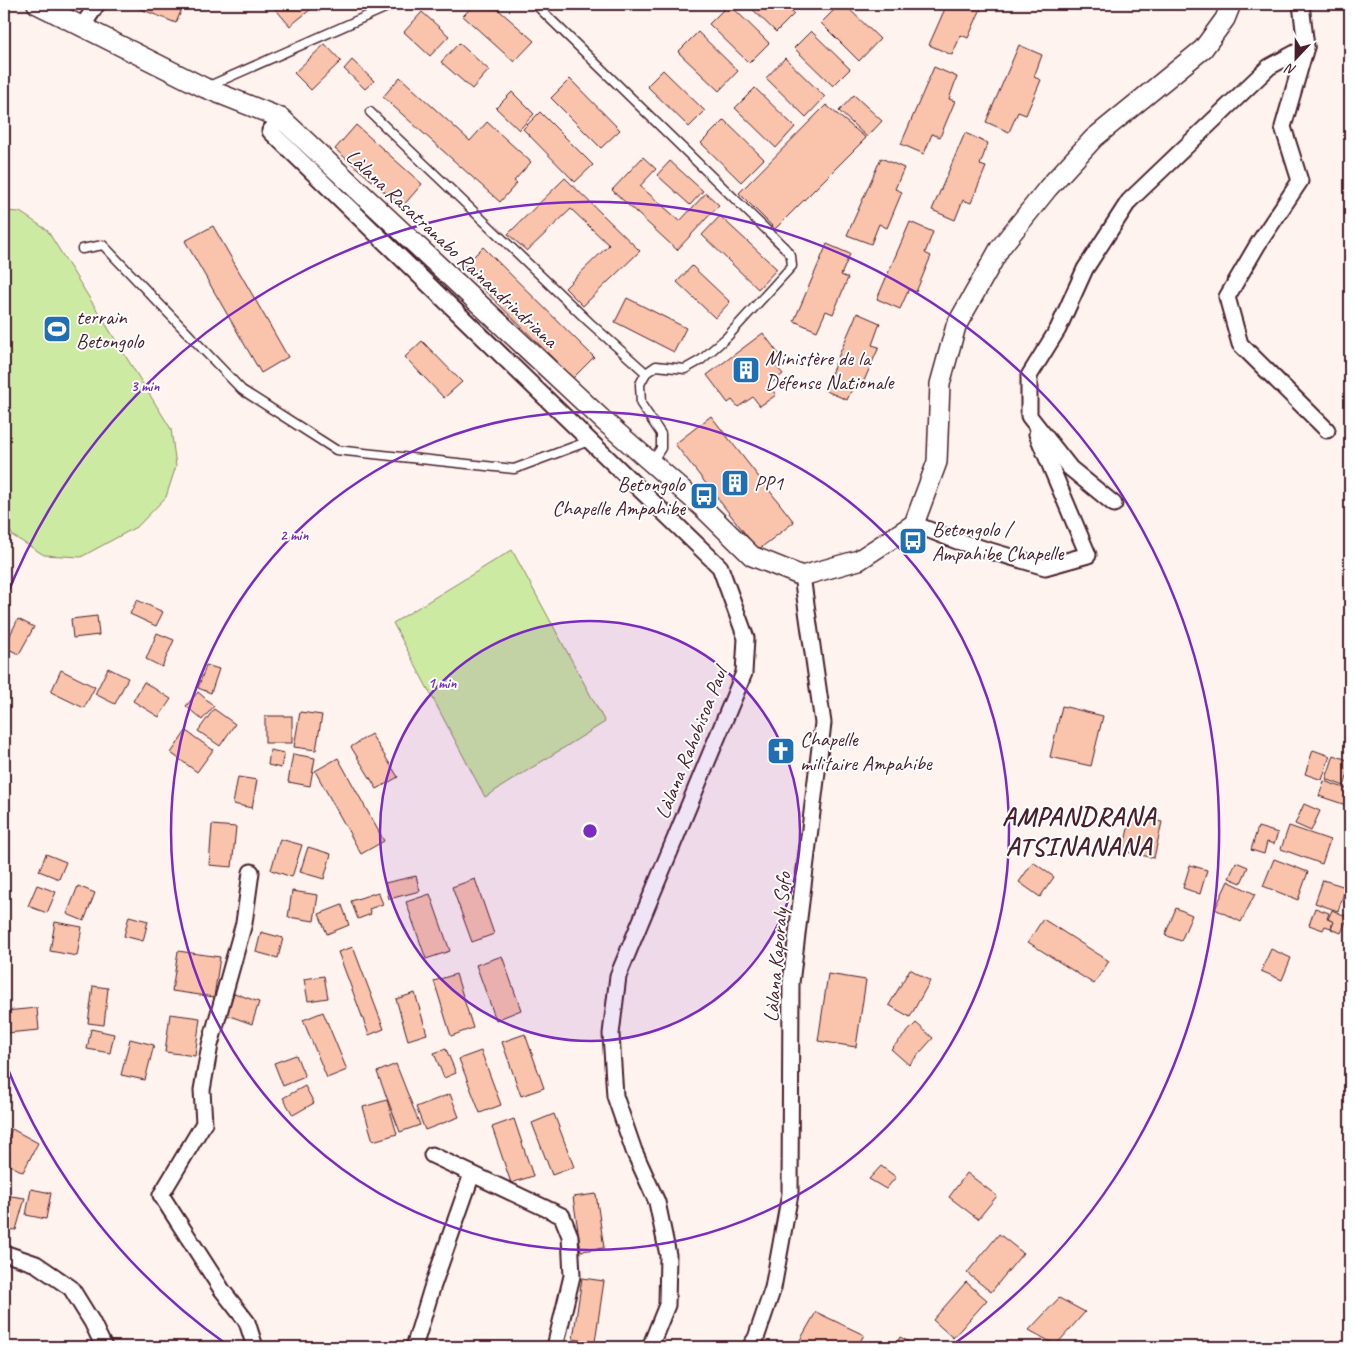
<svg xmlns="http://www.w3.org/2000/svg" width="1354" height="1351" font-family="Caveat,sans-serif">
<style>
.green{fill:#cceaa1;stroke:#8b8466}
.building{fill:#f9c3ac;stroke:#4a1f2b}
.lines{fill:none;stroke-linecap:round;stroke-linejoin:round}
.service-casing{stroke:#4a1f2b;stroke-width:11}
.minor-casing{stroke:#4a1f2b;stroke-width:19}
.tertiary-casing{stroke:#4a1f2b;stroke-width:22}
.service{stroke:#fff;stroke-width:8}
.minor{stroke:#fff;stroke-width:15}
.tertiary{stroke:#fff;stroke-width:19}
.ring{fill:none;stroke:#7b2cbf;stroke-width:2.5}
.labels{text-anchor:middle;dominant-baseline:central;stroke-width:4;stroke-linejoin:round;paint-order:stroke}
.street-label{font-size:21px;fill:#4a1f2b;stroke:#fff}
.poi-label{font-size:21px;fill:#4a1f2b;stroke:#fff;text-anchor:start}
.district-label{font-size:26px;font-weight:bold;letter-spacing:1px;fill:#4a1f2b;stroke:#fff}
.centre{fill:#7b2cbf;stroke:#fff;stroke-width:2.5}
.ring-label{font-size:15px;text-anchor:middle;font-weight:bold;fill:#7b2cbf;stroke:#fff;stroke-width:4;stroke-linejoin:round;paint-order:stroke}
</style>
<rect width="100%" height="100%" fill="#fef3ee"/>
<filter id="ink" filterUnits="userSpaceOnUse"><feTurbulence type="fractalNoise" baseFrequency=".02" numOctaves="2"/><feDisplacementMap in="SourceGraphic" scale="10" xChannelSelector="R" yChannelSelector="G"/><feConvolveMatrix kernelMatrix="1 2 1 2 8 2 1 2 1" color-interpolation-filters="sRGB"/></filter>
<g filter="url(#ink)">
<!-- green -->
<g class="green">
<polygon points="4,211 20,212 47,230 171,429 176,466 166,497 138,526 81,557 44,555 13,536 4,520"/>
<polygon points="512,550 605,722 485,797 393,623"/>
</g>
<!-- building -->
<g class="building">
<polygon points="134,4 184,4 176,23 133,6"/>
<polygon points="271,4 307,4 311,9 290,26"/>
<polygon points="475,4 492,4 534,41 514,62 463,16"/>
<polygon points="729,4 769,43 749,63 709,24"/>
<polygon points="747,4 783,4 794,14 776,32"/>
<polygon points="840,4 844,4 880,39 859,61 821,23"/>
<polygon points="947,4 983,4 968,38 961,35 952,55 929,45"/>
<polygon points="422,12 449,36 430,56 404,32"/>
<polygon points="811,31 850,69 833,86 794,48"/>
<polygon points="698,32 738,71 719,91 678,52"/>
<polygon points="459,43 489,70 472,89 441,62"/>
<polygon points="325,44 341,61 311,90 294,73"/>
<polygon points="1019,45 1042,55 1034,77 1041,80 1026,115 1018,112 1009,132 986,122"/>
<polygon points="785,58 825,97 806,117 766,78"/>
<polygon points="352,60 374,81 365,89 344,69"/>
<polygon points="934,67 957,77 949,99 955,101 940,137 932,134 924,154 901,144"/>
<polygon points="663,70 705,111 689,127 647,86"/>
<polygon points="400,77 470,141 487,122 531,162 514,181 517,183 500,202 383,97"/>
<polygon points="570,79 620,130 601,148 551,98"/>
<polygon points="755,88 795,127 776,148 735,108"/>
<polygon points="512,92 534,114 519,130 496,108"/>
<polygon points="854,95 882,121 867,137 839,111"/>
<polygon points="826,105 866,138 775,229 739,193"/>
<polygon points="540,112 593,165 575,182 523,129"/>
<polygon points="724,120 764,159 741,182 701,143"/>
<polygon points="356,125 422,184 402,207 335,149"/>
<polygon points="965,133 988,143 980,165 986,167 971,203 963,200 955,220 932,210"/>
<polygon points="643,157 656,169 640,186 680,221 706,193 719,205 677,250 612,190"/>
<polygon points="881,158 904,168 895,189 902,192 887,228 879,224 871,244 847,235"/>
<polygon points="670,161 703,191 690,205 657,175"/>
<polygon points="565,178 640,251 583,306 565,288 609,245 571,209 527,251 508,234"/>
<polygon points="720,216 777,269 758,289 702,235"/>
<polygon points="910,222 933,232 925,253 931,256 916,292 909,289 900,309 877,299"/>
<polygon points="213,226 288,357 261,373 185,241"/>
<polygon points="827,244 850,254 841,275 848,278 833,314 826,311 817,331 794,321"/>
<polygon points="483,247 594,357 573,378 462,268"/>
<polygon points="692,266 730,302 715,318 677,282"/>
<polygon points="627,298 686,328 674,352 615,322"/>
<polygon points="857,313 880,323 872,345 879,347 863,383 856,380 847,400 824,390"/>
<polygon points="763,333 784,361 777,367 783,374 769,385 776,395 760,406 753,397 738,407 732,400 728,403 707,375"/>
<polygon points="422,341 462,382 444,398 405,357"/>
<polygon points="711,416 794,522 758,550 675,444"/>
<polygon points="137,600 163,612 156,626 130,614"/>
<polygon points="97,616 99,635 73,638 71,619"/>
<polygon points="18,619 34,627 19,654 4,647"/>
<polygon points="157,633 174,640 162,667 146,659"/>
<polygon points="206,665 219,669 211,693 198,688"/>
<polygon points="108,668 128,678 115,704 95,694"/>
<polygon points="61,670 95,687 84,708 51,692"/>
<polygon points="144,682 171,699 159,717 133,701"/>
<polygon points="198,692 214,706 202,720 186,706"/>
<polygon points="1062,706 1103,716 1091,766 1050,757"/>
<polygon points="214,709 235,724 220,746 198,731"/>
<polygon points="300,712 322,715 316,750 294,747"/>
<rect x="265" y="716" width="27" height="27"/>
<polygon points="186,731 213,750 197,772 171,753"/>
<polygon points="371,734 398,777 377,789 351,747"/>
<polygon points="270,750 284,753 281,768 268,765"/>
<polygon points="1313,750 1330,756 1322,780 1305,774"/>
<polygon points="293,754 315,758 310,786 288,782"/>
<polygon points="1334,755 1350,761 1350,768 1344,786 1326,779"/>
<polygon points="338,758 384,841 361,854 315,771"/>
<polygon points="238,777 257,780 252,808 233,804"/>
<polygon points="1324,781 1350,790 1349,806 1319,796"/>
<polygon points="1304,804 1320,811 1311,831 1295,824"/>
<polygon points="1131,815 1162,822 1154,858 1123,851"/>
<polygon points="212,825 236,827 232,867 209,865"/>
<polygon points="1289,826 1330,840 1322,864 1281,849"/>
<polygon points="1258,827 1278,833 1274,844 1267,842 1264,854 1251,850"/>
<polygon points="280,839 302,845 292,877 271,870"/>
<polygon points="308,847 331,854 324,879 300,872"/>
<polygon points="46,854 66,862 59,879 39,871"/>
<polygon points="1274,859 1308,872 1298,900 1263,886"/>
<polygon points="1033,862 1054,877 1040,897 1019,882"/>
<polygon points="1236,862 1248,867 1241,883 1229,878"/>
<polygon points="1190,865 1207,870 1200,894 1183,888"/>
<polygon points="416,876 420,891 389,899 385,883"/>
<polygon points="475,879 494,934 472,942 452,887"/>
<polygon points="1323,880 1346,887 1338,911 1315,903"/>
<polygon points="1228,881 1255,894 1241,922 1215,909"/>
<polygon points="37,885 56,892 47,913 28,906"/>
<polygon points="78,886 95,893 84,921 67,914"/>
<polygon points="292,891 318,895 314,921 288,917"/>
<polygon points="378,892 383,904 369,909 371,914 358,919 351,901"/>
<polygon points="430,894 450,951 426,959 406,902"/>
<polygon points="342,905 349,925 327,934 319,914"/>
<polygon points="1176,908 1192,915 1181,941 1165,935"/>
<polygon points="1315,908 1329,913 1327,919 1333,921 1331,928 1325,926 1323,930 1309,925"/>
<polygon points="1332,910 1348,917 1341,933 1331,929 1334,922 1328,919"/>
<polygon points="129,916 148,921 143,941 124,936"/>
<polygon points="1043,919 1109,961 1094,984 1028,942"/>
<polygon points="55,922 82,927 77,956 50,951"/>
<polygon points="261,932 283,938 278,958 256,952"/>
<polygon points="353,947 384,1029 369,1035 338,952"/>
<polygon points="1271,949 1291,958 1282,980 1261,971"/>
<polygon points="178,951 220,957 214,997 172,991"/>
<polygon points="502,956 521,1010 496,1020 476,965"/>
<polygon points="910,969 930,981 910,1017 889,1005"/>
<polygon points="456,974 473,1028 451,1036 434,981"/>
<polygon points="828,974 866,980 856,1047 818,1041"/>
<polygon points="324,976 328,998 308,1001 304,979"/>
<polygon points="93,986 108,988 104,1025 88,1023"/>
<polygon points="234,993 259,1002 252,1024 227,1015"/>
<polygon points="415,993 427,1034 408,1040 396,999"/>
<polygon points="37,1008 39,1030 7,1033 5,1011"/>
<polygon points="323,1012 347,1070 327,1078 303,1020"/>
<polygon points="170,1014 200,1018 195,1056 165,1052"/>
<polygon points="916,1023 933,1038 909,1065 891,1049"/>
<polygon points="91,1029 114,1034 110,1053 87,1049"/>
<polygon points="525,1034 544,1088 521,1096 502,1042"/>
<polygon points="130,1039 154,1045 145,1080 121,1075"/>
<polygon points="446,1049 456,1073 444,1078 434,1053"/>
<polygon points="481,1051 501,1105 480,1113 459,1059"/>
<polygon points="296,1055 305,1077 283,1086 274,1063"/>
<polygon points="396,1064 420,1125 400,1132 377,1072"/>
<polygon points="305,1086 314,1103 293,1115 283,1098"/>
<polygon points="450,1094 459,1117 425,1130 416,1107"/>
<polygon points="387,1100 397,1134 373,1141 363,1107"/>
<polygon points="554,1114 574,1167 552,1175 532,1123"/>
<polygon points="514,1119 533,1176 511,1183 492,1127"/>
<polygon points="12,1129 38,1143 23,1172 4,1162 4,1145"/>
<polygon points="881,1166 896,1177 886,1189 869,1179"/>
<polygon points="967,1173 997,1196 978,1219 949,1197"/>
<polygon points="31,1189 51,1193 46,1219 26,1215"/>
<polygon points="596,1194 604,1248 581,1251 573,1197"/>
<polygon points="4,1195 25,1198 16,1230 4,1229"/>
<polygon points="999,1234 1023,1253 991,1292 967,1273"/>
<polygon points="582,1278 604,1281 595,1342 573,1339"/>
<polygon points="966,1282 987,1300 953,1338 933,1320"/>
<polygon points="1059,1298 1085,1312 1056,1345 1029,1330"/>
<polygon points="816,1312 864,1335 857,1347 796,1347"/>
<polygon points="900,1337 918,1347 895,1347"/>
</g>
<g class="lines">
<defs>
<g id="service">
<polyline points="535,4 785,248 791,256 792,266 727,337 701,360 685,369 656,366 646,373 640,384 641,404 661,434 661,448 652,462"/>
<polyline points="209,86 394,4"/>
<polyline points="370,112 589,322 646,373"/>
<polyline points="82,249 103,245 242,390 336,450 514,469 589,441"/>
</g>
<g id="minor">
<polyline points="1301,4 1306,47 1283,127 1300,181 1258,244 1227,297 1240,344 1327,430"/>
<polyline points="82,27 97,4"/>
<polyline points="281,118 270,131 720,567 746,638 744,673 618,976 611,1034 615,1096 634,1151 657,1202 668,1255 667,1305 650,1347"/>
<polyline points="1114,504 1070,468 1029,416 1029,376 1058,329 1085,269 1129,201 1269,67 1306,47"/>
<polyline points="914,524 957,541 1045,567 1088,555 1037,434"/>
<polyline points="251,872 244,923 210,1045 202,1090 204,1123 161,1195 222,1290 247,1322 255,1347"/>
<polyline points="432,1155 562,1216 570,1236 572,1276 555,1347"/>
<polyline points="4,1253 36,1264 71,1288 92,1322 104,1347"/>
<polyline points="414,1347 432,1288 472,1174"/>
<polyline points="750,1347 756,1338 773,1288 790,1194 791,983 823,723 802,576"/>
</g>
<polyline id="tertiary" points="37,4 205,88 281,118 604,421 701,506 752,556 802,576 859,560 914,524 937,462 940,384 956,326 1000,248 1048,188 1094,138 1203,49 1225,19 1231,4"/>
</defs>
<!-- service casing -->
<use href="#service" class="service-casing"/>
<!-- minor casing -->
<use href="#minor" class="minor-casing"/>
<!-- tertiary casing -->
<use href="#tertiary" class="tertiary-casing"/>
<!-- service -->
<use href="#service" class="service"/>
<!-- minor -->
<use href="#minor" class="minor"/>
<!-- tertiary -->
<use href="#tertiary" class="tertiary"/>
</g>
</g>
<!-- distance rings -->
<circle cx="590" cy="831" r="210" fill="#7b2cbf" fill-opacity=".12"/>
<g class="ring">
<circle cx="590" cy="831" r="210"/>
<circle cx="590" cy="831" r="419"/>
<path d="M229 1346A629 629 0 0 1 5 1062M5 600A629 629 0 1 1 951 1346"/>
</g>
<!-- icons -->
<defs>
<symbol id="stadium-square" viewBox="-11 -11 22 22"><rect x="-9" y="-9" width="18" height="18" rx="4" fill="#1f6fb2" stroke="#fff"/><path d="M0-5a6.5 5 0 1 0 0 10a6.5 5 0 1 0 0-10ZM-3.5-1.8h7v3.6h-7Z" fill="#fff"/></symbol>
<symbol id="building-square" viewBox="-11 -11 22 22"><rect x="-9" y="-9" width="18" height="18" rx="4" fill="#1f6fb2" stroke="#fff"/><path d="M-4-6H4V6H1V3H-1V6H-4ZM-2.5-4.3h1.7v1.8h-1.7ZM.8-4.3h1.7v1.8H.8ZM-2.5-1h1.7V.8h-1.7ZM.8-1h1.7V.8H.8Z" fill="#fff"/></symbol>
<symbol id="bus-square" viewBox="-11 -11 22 22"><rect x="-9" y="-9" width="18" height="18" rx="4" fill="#1f6fb2" stroke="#fff"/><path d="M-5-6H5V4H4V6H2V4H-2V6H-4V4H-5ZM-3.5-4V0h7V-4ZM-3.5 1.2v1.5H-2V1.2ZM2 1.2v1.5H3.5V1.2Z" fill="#fff"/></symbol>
<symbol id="church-square" viewBox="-11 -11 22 22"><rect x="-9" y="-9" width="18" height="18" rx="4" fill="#1f6fb2" stroke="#fff"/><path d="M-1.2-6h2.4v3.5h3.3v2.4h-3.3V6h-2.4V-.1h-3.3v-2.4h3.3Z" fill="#fff"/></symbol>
</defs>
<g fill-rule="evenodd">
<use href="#stadium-square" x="41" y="313" width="32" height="32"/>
<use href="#building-square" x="730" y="354" width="32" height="32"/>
<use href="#building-square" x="719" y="467" width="32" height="32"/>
<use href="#bus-square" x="688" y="480" width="32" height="32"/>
<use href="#bus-square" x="897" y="525" width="32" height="32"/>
<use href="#church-square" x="765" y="735" width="32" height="32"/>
</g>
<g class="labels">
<!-- street labels -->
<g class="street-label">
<text transform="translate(452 248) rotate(43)">Làlana Rasatranabo Rainandrindriana</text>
<text transform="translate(691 743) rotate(-68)">Làlana Rahobisoa Paul</text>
<text transform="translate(777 947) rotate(-85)">Làlana Kaporaly Sofo</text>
</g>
<!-- poi labels -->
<g class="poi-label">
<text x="76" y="317">terrain<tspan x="76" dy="24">Betongolo</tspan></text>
<text x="765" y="358">Ministère de la<tspan x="765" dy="24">Défense Nationale</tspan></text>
<text x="754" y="483">PP1</text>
<text x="685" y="484" text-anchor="end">Betongolo<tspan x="685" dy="24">Chapelle Ampahibe</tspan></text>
<text x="932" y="529">Betongolo /<tspan x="932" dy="24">Ampahibe Chapelle</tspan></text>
<text x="800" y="739">Chapelle<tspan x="800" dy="24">militaire Ampahibe</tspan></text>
</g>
<!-- district labels -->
<g class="district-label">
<text x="1079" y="816">AMPANDRANA<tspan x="1079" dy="30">ATSINANANA</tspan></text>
</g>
</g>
<circle cx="590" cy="831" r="8" class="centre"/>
<g class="ring-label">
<text x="145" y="391">3 min</text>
<text x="294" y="540">2 min</text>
<text x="442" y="688">1 min</text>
</g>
<!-- margin -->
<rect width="1354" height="1351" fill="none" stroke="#fff" stroke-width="20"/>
<rect x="10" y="10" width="1334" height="1331" fill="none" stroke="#4a1f2b" stroke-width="2" filter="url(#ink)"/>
<!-- north arrow -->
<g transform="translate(1296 58) rotate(202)" stroke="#ffffff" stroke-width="4" paint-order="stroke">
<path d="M0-4L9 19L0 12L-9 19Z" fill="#4a1f2b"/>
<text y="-8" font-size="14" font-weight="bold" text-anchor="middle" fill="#4a1f2b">N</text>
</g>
</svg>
